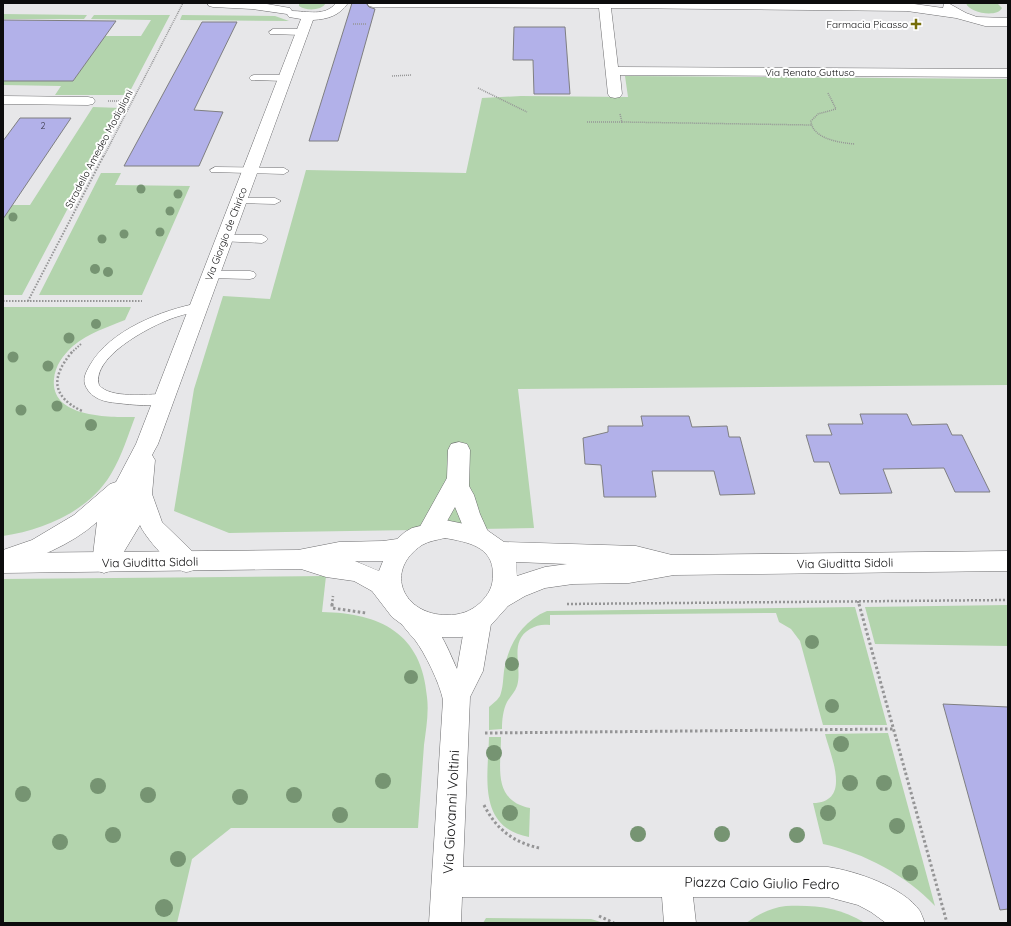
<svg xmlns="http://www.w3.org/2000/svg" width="1011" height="926" font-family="Quicksand,sans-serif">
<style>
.green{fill:#b3d4ad}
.building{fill:#b2b1e9;stroke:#7f7f81}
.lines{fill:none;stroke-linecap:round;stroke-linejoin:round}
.lane-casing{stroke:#6e6e70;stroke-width:1}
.street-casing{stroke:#6e6e70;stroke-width:1}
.secondary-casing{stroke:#6e6e70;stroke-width:1}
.path-far3{stroke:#959596;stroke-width:1.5;stroke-dasharray:1 1;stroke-linecap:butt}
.path-far2{stroke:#959596;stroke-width:2;stroke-dasharray:1.5 1.5;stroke-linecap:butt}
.path-far1{stroke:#959596;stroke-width:2.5;stroke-dasharray:2 2;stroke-linecap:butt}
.path{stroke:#959596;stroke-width:3;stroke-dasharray:2.5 2.5;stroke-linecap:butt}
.lane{fill:#fff;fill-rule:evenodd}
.street{fill:#fff;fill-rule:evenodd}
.secondary{fill:#fff;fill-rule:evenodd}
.tree{fill:#769472}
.poi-dot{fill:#766e0b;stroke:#fff;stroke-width:1.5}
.labels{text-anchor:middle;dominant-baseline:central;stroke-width:4;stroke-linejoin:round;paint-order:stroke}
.far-number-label{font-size:9px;fill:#363544}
.far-poi-label{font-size:10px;fill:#0c0c0d;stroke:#fff;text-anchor:end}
.far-street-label{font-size:10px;fill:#0c0c0d;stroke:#fff}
.street-label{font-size:12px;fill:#0c0c0d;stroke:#fff}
.near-street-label{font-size:14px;fill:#0c0c0d;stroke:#fff}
</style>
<rect width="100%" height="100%" fill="#e7e7e9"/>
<!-- green -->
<g class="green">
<path d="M 299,3 L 326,3 C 321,11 306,11 299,6 Z"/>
<path d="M 966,3 L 997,3 L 1002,8 C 997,18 969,13 966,3 Z"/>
<polygon points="3,14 87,15 84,19 3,19"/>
<polygon points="94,15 170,15 128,95 55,95 61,86 3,85 3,81 73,81 105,36 141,36 151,20 91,19"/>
<polygon points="182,15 275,16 289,21 180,20"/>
<polygon points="625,76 1008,79 1008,385 518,389 534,528 229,533 174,511 194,389 223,296 270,299 306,170 466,173 482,98 521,96 628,97"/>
<polygon points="93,107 121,108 22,295 3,295 3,205 30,205"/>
<polygon points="101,173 121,173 115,185 190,186 142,295 39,295"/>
<path d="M 3,307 L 131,307 L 125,320 C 108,327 88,333 73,346 C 63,355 55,366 54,379 C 50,418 110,417 135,417 C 128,435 122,456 111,474 C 89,511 44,530 3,536 Z"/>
<path d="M 326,576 L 322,612 C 380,613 422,633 427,697 C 429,713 426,729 424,745 C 422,773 420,800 418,828 L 231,828 L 192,859 L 177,923 L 3,923 L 3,579 Z"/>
<polygon points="1008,605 1008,646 875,644 865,607"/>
<path d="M 855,607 L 887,725 L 823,725 L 800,641 L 791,629 L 779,622 L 776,613 L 550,615 L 550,625 C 543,624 536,625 530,629 C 508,642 523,667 517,686 C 515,692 510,697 507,702 C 503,710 502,720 502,729 L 489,730 L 489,707 L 497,700 L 500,696 C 503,688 503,680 504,671 C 508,645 522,621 547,611 Z"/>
<path d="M 888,733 L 935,906 C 906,875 864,853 823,844 L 813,803 C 852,802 831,757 825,734 Z"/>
<path d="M 489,737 L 501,737 C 501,767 492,800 530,808 L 529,837 C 477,827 488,777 489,737 Z"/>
<path d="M 786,906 C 816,905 839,907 865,923 L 746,923 C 759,914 770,908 786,906 Z"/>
<polygon points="486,918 591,919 604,923 483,923"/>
</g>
<!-- building -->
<g class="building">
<polygon points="352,3 366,3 369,7 375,9 338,141 309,141"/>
<polygon points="3,20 116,21 73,81 3,81"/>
<polygon points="202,22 237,22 194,110 223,112 199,166 124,166"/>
<polygon points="514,27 565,27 570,94 534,94 533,60 513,60"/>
<polygon points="20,118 71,118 3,219 3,141"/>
<polygon points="860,414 907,414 912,425 947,424 952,435 962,435 990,492 955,492 944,468 883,469 892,493 840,494 829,462 814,462 806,435 832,435 828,424 863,424"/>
<polygon points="641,416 689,416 692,427 727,426 729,437 740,437 755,494 720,495 714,471 652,471 656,497 604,497 601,465 585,464 583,438 608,432 608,426 643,426"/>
<polygon points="943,704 1008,707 1008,909 1000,910"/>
</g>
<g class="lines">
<defs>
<g id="lane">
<polygon points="273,29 302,29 306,32 302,35 270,34 269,32"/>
<polygon points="254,75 284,75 289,78 284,81 251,80 249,78 251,76"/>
<polygon points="215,167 284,168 289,171 284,174 211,172 210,170"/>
<polygon points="238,198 275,198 281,201 275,204 234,203 232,201"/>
<polygon points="224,235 262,235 266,237 268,239 266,241 262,243 220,241 218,239 220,237"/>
<polygon points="210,271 250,271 254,272 256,275 254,278 250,279 206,278 204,275 206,272"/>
<path d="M 199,303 L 203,304 L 205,307 L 203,310 C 194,312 185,314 176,317 C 154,324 91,356 99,385 C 110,399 147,394 164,394 L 169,395 L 171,399 L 169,403 C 154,407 133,405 117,403 C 105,402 92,399 86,387 C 82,379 86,372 90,365 C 110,330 162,310 199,303 Z"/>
</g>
<g id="street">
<path d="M 207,3 L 261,3 L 290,8 L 292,11 C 307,11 325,17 336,3 L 348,3 C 339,16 328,19 313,20 L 158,444 L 152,455 L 155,460 L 152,494 L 162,522 L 196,555 L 199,562 L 196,569 C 193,570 189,572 186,572 C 174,571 144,536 140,525 L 113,570 L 104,573 L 95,570 L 92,563 L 97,522 C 70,546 36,558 3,570 L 3,550 L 32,540 L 74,515 L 110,484 L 116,482 L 136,444 L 301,19 L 289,17 L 287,14 L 252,9 L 213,7 L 209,6 Z"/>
<polygon points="367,3 907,3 943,8 944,4 948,3 966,13 977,17 1008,18 1008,26 985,26 956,18 907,11 611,8 618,67 1008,69 1008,77 620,75 622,94 620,97 615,98 610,97 608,94 599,8 373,7 369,6"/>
<polygon points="3,96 88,97 93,98 95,101 93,104 88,105 3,104"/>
<polygon points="459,442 467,444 470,450 469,486 474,495 480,514 489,534 485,541 477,543 469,541 455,507 437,539 429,541 421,539 417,532 447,478 448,450 451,444"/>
<path d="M 411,607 C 436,616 447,647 457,669 L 466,618 L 470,610 L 479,607 L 488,610 L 492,618 L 483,671 L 470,697 L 463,867 L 828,867 C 856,871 903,887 920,911 C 922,915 923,919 925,923 L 886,923 L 871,912 L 858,905 L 828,897 L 693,897 L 696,923 L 664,923 L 662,897 L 462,897 L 461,923 L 429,923 L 443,700 C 440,684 425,653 415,640 C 409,633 403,627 398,618 L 402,610 Z"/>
</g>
<path id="secondary" d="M 445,520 L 484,528 L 504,542 L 636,546 L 672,555 L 1008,551 L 1008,571 L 674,575 L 629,583 L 573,584 L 545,588 L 525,596 L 508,606 L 491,625 L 462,637 L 436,637 L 412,630 L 400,623 L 392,617 L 372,591 L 354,581 L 326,577 L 301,569 L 3,573 L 3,553 L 298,550 L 339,542 L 383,541 L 397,539 L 405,532 L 412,528 ZM 445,538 C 467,542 493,546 493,574 C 493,587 489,594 480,603 C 470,612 460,615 447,615 C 403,615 383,571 422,545 C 429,541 437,540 445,538 ZM 355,561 L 383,561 L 379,571 ZM 516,562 L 567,564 L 545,567 L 517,576 Z"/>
</defs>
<!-- lane casing -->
<use href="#lane" class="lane-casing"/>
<!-- street casing -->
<use href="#street" class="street-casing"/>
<!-- secondary casing -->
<use href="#secondary" class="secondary-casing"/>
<!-- path-far3 -->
<g class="path-far3">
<polyline points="353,24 366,24"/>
<polyline points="392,76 412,75"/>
<polyline points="478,88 527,112"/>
<path d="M 828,93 L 836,109 L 818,114 L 811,121 C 812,139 841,143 855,144"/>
<polyline points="108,101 132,101"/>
<polyline points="620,114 622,122 811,125"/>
<polyline points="587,122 622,122"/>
<polyline points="104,156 183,3"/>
</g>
<!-- path-far2 -->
<g class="path-far2">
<polyline points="3,301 142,301"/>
<polyline points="28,301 104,155"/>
<polyline points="71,353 82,343"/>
</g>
<!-- path-far1 -->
<g class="path-far1">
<path d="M 72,352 C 51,377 51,396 82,411"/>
<polyline points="858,601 859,605"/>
<polyline points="567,604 1008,600"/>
<polyline points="332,605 333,596"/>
</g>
<!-- path -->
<g class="path">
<polyline points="332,604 332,608 366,613"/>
<polyline points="859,604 947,923"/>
<polyline points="485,733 893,729"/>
<path d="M 484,805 C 496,829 513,842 539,848"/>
<polyline points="599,916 614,923"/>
</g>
<!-- lane -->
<use href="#lane" class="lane"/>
<!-- street -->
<use href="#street" class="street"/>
<!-- secondary -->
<use href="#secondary" class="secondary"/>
</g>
<!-- trees -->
<g class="tree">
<circle cx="141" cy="189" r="4.5"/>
<circle cx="178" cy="194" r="4.5"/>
<circle cx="170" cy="211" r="4.5"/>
<circle cx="13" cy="217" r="4.5"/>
<circle cx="160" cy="232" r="4.5"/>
<circle cx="124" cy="234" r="4.5"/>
<circle cx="102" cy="239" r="4.5"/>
<circle cx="95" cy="269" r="5"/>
<circle cx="108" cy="272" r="5"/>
<circle cx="96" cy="324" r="5"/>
<circle cx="69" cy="338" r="5.5"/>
<circle cx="13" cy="357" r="5.5"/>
<circle cx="48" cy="366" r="5.5"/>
<circle cx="57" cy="406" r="5.5"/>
<circle cx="21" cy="410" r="5.5"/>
<circle cx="91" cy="425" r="6"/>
<circle cx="812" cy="642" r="7"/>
<circle cx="512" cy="664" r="7"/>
<circle cx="411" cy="677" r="7"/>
<circle cx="832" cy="706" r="7"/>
<circle cx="841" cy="744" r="8"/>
<circle cx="494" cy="753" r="8"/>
<circle cx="383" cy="781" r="8"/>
<circle cx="850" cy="783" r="8"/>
<circle cx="884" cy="783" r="8"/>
<circle cx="98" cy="786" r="8"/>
<circle cx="23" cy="794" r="8"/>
<circle cx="148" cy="795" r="8"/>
<circle cx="294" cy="795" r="8"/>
<circle cx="240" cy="797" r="8"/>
<circle cx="510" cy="813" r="8"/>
<circle cx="828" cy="813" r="8"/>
<circle cx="340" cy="815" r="8"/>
<circle cx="897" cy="826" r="8"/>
<circle cx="638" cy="834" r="8"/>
<circle cx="722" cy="834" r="8"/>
<circle cx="113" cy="835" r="8"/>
<circle cx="797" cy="835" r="8"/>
<circle cx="60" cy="842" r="8"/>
<circle cx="178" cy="859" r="8"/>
<circle cx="910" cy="873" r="8"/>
<circle cx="164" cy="908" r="9"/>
</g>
<!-- markers -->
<path class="poi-dot" d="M914 18h4v4h4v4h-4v4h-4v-4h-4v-4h4z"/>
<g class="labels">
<!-- far-number labels -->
<g class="far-number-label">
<text x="43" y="125">2</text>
</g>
<!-- far-poi labels -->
<g class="far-poi-label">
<text x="908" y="24">Farmacia Picasso</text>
</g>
<!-- far-street labels -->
<g class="far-street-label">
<text x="810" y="72">Via Renato Guttuso</text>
<text transform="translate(99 149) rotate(-62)">Stradello Amedeo Modigliani</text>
<text transform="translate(226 234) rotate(-69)">Via Giorgio de Chirico</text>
</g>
<!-- street labels -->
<g class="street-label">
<text transform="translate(150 562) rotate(-1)">Via Giuditta Sidoli</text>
<text transform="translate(845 563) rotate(-1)">Via Giuditta Sidoli</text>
</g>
<!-- near-street labels -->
<g class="near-street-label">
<text transform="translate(451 812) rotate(-87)">Via Giovanni Voltini</text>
<text transform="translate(762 883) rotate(1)">Piazza Caio Giulio Fedro</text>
</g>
</g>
<!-- border -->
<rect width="1011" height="926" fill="none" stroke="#0c0c0d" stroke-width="8"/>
</svg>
